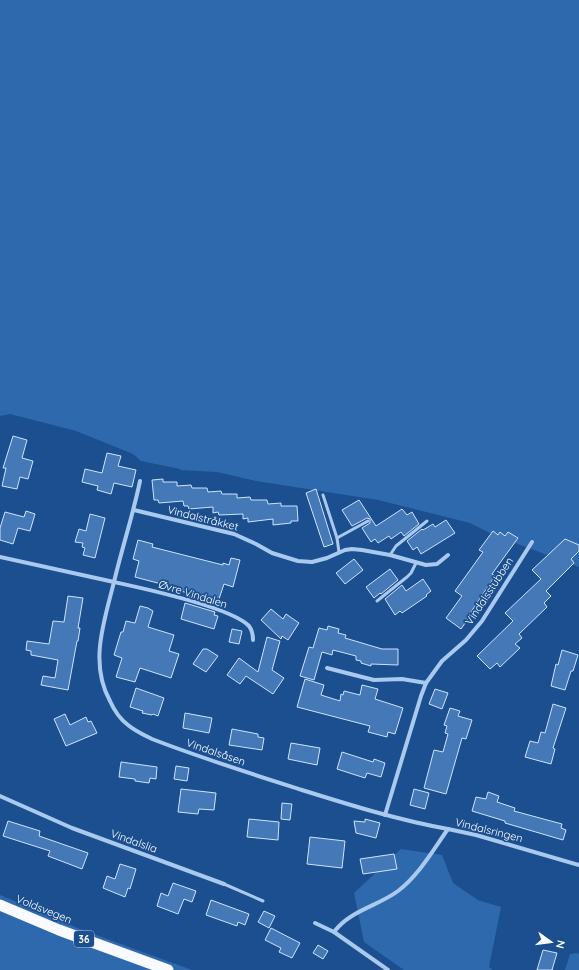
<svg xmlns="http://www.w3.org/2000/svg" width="579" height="970" font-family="Quicksand,sans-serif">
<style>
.green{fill:#2e69ad}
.building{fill:#4478b7;stroke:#cfe3fa}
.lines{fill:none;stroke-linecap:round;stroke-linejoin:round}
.service{stroke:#a9c9ee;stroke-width:3}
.minor{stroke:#a9c9ee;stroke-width:4}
.trunk{stroke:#f8faff;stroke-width:11}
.labels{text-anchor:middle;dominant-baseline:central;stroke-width:3.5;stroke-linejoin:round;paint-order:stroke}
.shield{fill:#1b4f8f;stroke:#bbcadd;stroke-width:1}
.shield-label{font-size:10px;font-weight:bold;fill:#fff}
.street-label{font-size:11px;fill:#fff;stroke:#1b4f8f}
</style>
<rect width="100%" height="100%" fill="#1b4f8f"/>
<!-- green -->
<g class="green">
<polygon points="0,0 579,0 579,567 494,535 470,523 378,500 256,481 217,472 180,470 180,469 141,461 133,454 76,431 10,414 0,416"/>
<polygon points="401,849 442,855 453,883 478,900 501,907 489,967 493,970 404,970 364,942 354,893"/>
<polygon points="0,895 80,929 192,970 0,970"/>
<polygon points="577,953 579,954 579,970 565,970 570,954"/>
</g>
<!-- building -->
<g class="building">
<polygon points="13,436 27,440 22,458 33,461 28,479 20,477 17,489 2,486 6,468 3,468"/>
<polygon points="107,453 121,456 118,466 136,470 132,487 114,483 111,494 97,490 98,486 82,482 85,469 102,473"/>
<polygon points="163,479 163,482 177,482 177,486 191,485 192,488 207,488 208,492 221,491 222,494 237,494 237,498 250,497 251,500 267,500 268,504 281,503 281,506 297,506 298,521 291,521 291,523 273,525 273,519 248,522 248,518 243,519 243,514 219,515 218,512 213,513 213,507 189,509 188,506 184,506 183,501 159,503 158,500 154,500 152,480"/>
<polygon points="316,489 333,544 324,547 306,493"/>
<polygon points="359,500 376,526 402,509 407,515 412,512 419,524 404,536 401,532 391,539 389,536 378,543 375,539 371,542 362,528 370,523 370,519 367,518 352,526 342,510"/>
<polygon points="26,511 35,514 30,531 18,528 13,544 0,540 0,528 5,512 24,517"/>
<polygon points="90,514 105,518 95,558 83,555 85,548 82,547 83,543 75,542 79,529 86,531"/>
<polygon points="446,520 455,533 421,554 417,547 413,550 407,541 422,529 423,530 433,524 435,527"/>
<polygon points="493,531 498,535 500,532 505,536 508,532 518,538 492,574 495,576 471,612 472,613 461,629 446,618 462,596 455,591 483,552 479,550"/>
<polygon points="565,539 579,545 579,551 571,559 574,563 546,591 551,596 544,603 547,607 519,634 522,638 515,644 520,648 500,667 497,663 490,669 477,656 513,621 505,613 541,579 532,570"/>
<polygon points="138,540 153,544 152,547 223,565 223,563 229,565 231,558 240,560 233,587 224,584 217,605 187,596 188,593 165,587 165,585 135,577 139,561 133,559"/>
<polygon points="354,559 363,570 345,584 336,573"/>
<polygon points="390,569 398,580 381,594 380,593 374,598 366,587"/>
<polygon points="423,579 431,591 426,595 427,596 402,613 400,611 395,615 385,599 402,585 406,591"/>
<polygon points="68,596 83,598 78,628 80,628 78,641 77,641 68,690 41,685 43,676 55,678 58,660 31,655 31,651 26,650 27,641 49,644 53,621 64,622"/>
<polygon points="185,603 215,612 214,615 218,616 214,629 181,619"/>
<polygon points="140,606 148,608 153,611 148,627 174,635 169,651 179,654 171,678 140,668 135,682 116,677 122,658 114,655 121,632 123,632 126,621 135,623"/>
<polygon points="271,609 283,619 286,614 299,623 288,640 282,636 281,639 261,620"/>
<polygon points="328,626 339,629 338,633 346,635 345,638 382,649 398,649 398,665 371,664 371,666 361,663 361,661 356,660 356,656 333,650 332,655 322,652 314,680 300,676 309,647 313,648 319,628 327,630"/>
<polygon points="232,629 242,631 239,644 229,642"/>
<polygon points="267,637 280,641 272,670 284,678 273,694 246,676 240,684 227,675 239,658 258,672"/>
<polygon points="203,649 207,649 218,656 206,672 193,664"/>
<polygon points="562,650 578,655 573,671 571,671 565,690 551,686 556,664 558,665"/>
<polygon points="305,679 324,685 321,695 340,701 341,694 343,695 344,691 360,695 362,685 378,689 375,699 403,708 395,734 388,732 387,737 368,732 370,726 297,707"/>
<polygon points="136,688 164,698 158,716 153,714 152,715 142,713 143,711 130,707"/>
<polygon points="435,689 448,693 442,709 429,704"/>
<polygon points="553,704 566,708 553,748 555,749 551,764 525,757 530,741 538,743 541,732 545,733"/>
<polygon points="450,708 460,711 458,716 472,720 466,739 462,738 446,794 424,788 434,750 443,752 448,734 445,733 447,726 444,725"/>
<polygon points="185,713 212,718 209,733 183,728"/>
<polygon points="65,714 70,725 86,717 88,722 91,721 97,733 66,746 54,719"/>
<polygon points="232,729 258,734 258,737 264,738 262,750 229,745"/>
<polygon points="291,743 320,748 317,765 288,759"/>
<polygon points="342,752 373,762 374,759 385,763 381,777 367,773 365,778 337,769"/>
<polygon points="121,762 157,767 156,779 150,778 149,783 135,781 135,779 119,777"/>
<polygon points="176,766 189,768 187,781 174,779"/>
<polygon points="181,789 216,793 214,810 199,809 198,814 178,812"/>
<polygon points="414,789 429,793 425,809 410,805"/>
<polygon points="488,792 499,796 497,802 515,808 514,811 562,824 561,828 566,830 563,840 505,823 505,821 472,811 476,797 486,799"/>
<polygon points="282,803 292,804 290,820 281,819"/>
<polygon points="249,819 279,822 278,840 247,837"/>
<polygon points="365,819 380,823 376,838 356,833 354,821 365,822"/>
<polygon points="8,821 40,831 39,836 88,853 82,869 48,856 50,851 3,836"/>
<polygon points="310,837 345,841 342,868 307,864"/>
<polygon points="394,854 397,869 363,874 360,859"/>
<polygon points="120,864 136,869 130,889 128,888 125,897 103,888 107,876 115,879"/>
<polygon points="173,883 196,891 192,902 184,899 178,914 157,906 161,893 168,896"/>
<polygon points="211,900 249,914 245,925 238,922 237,926 206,915"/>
<polygon points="264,911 275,916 269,928 258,922"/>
<polygon points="271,928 300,943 292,958 279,952 281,948 265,940"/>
<polygon points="318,945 328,951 323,959 313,953"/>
<polygon points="543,950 557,953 552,970 537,970"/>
</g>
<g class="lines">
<!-- service -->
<g class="service">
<polyline points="323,495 337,538 339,552"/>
<polyline points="337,538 368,521"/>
<polyline points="390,555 396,546 427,521"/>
<polyline points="377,601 407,577 411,573 416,563"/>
<polyline points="224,884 263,901"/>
</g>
<!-- minor -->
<g class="minor">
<polyline points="134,510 234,534 256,544 272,553 298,561 312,562 327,558 345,550 352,549 362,550 390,555 426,565 437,564 448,555"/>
<path d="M 0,557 L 114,582 C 122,548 133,515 140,481"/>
<path d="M 253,640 C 253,635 252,630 249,626 C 231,607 142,588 114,582 C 104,622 89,663 110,701 C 114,710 120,719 128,725 C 135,731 144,735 152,739 C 201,758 252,774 302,790 C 350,805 398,820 448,829"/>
<polyline points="327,668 374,680 402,679 426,683"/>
<polyline points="0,796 72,828 224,884"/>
<polyline points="385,815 421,696 426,683 442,661 466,640 482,621 532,542"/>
<polyline points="315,923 334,932"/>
<path d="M 388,970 L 334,932 C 349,911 378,906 398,891 C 419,875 433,850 448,829 L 476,835 L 579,865"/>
</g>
<!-- trunk -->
<polyline class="trunk" points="0,905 59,930 168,970"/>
</g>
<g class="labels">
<!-- shield labels -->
<rect class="shield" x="74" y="931" width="20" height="16" rx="3"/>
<g class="shield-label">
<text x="84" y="939">36</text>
</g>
<!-- street labels -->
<g class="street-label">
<text transform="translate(203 518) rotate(14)">Vindalstråkket</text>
<text transform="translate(489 591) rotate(-57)">Vindalsstubben</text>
<text transform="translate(193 594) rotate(17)">Øvre Vindalen</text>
<text transform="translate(216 752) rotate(19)">Vindalsåsen</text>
<text transform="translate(489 830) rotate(14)">Vindalsringen</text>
<text transform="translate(134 841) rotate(20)">Vindalslia</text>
<text transform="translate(44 909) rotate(22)">Voldsvegen</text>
</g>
</g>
<!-- north arrow -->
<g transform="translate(551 942) rotate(104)" stroke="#1b4f8f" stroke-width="3" paint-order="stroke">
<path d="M0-3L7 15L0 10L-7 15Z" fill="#ffffff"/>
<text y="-6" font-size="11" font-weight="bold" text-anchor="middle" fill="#ffffff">N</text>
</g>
</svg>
